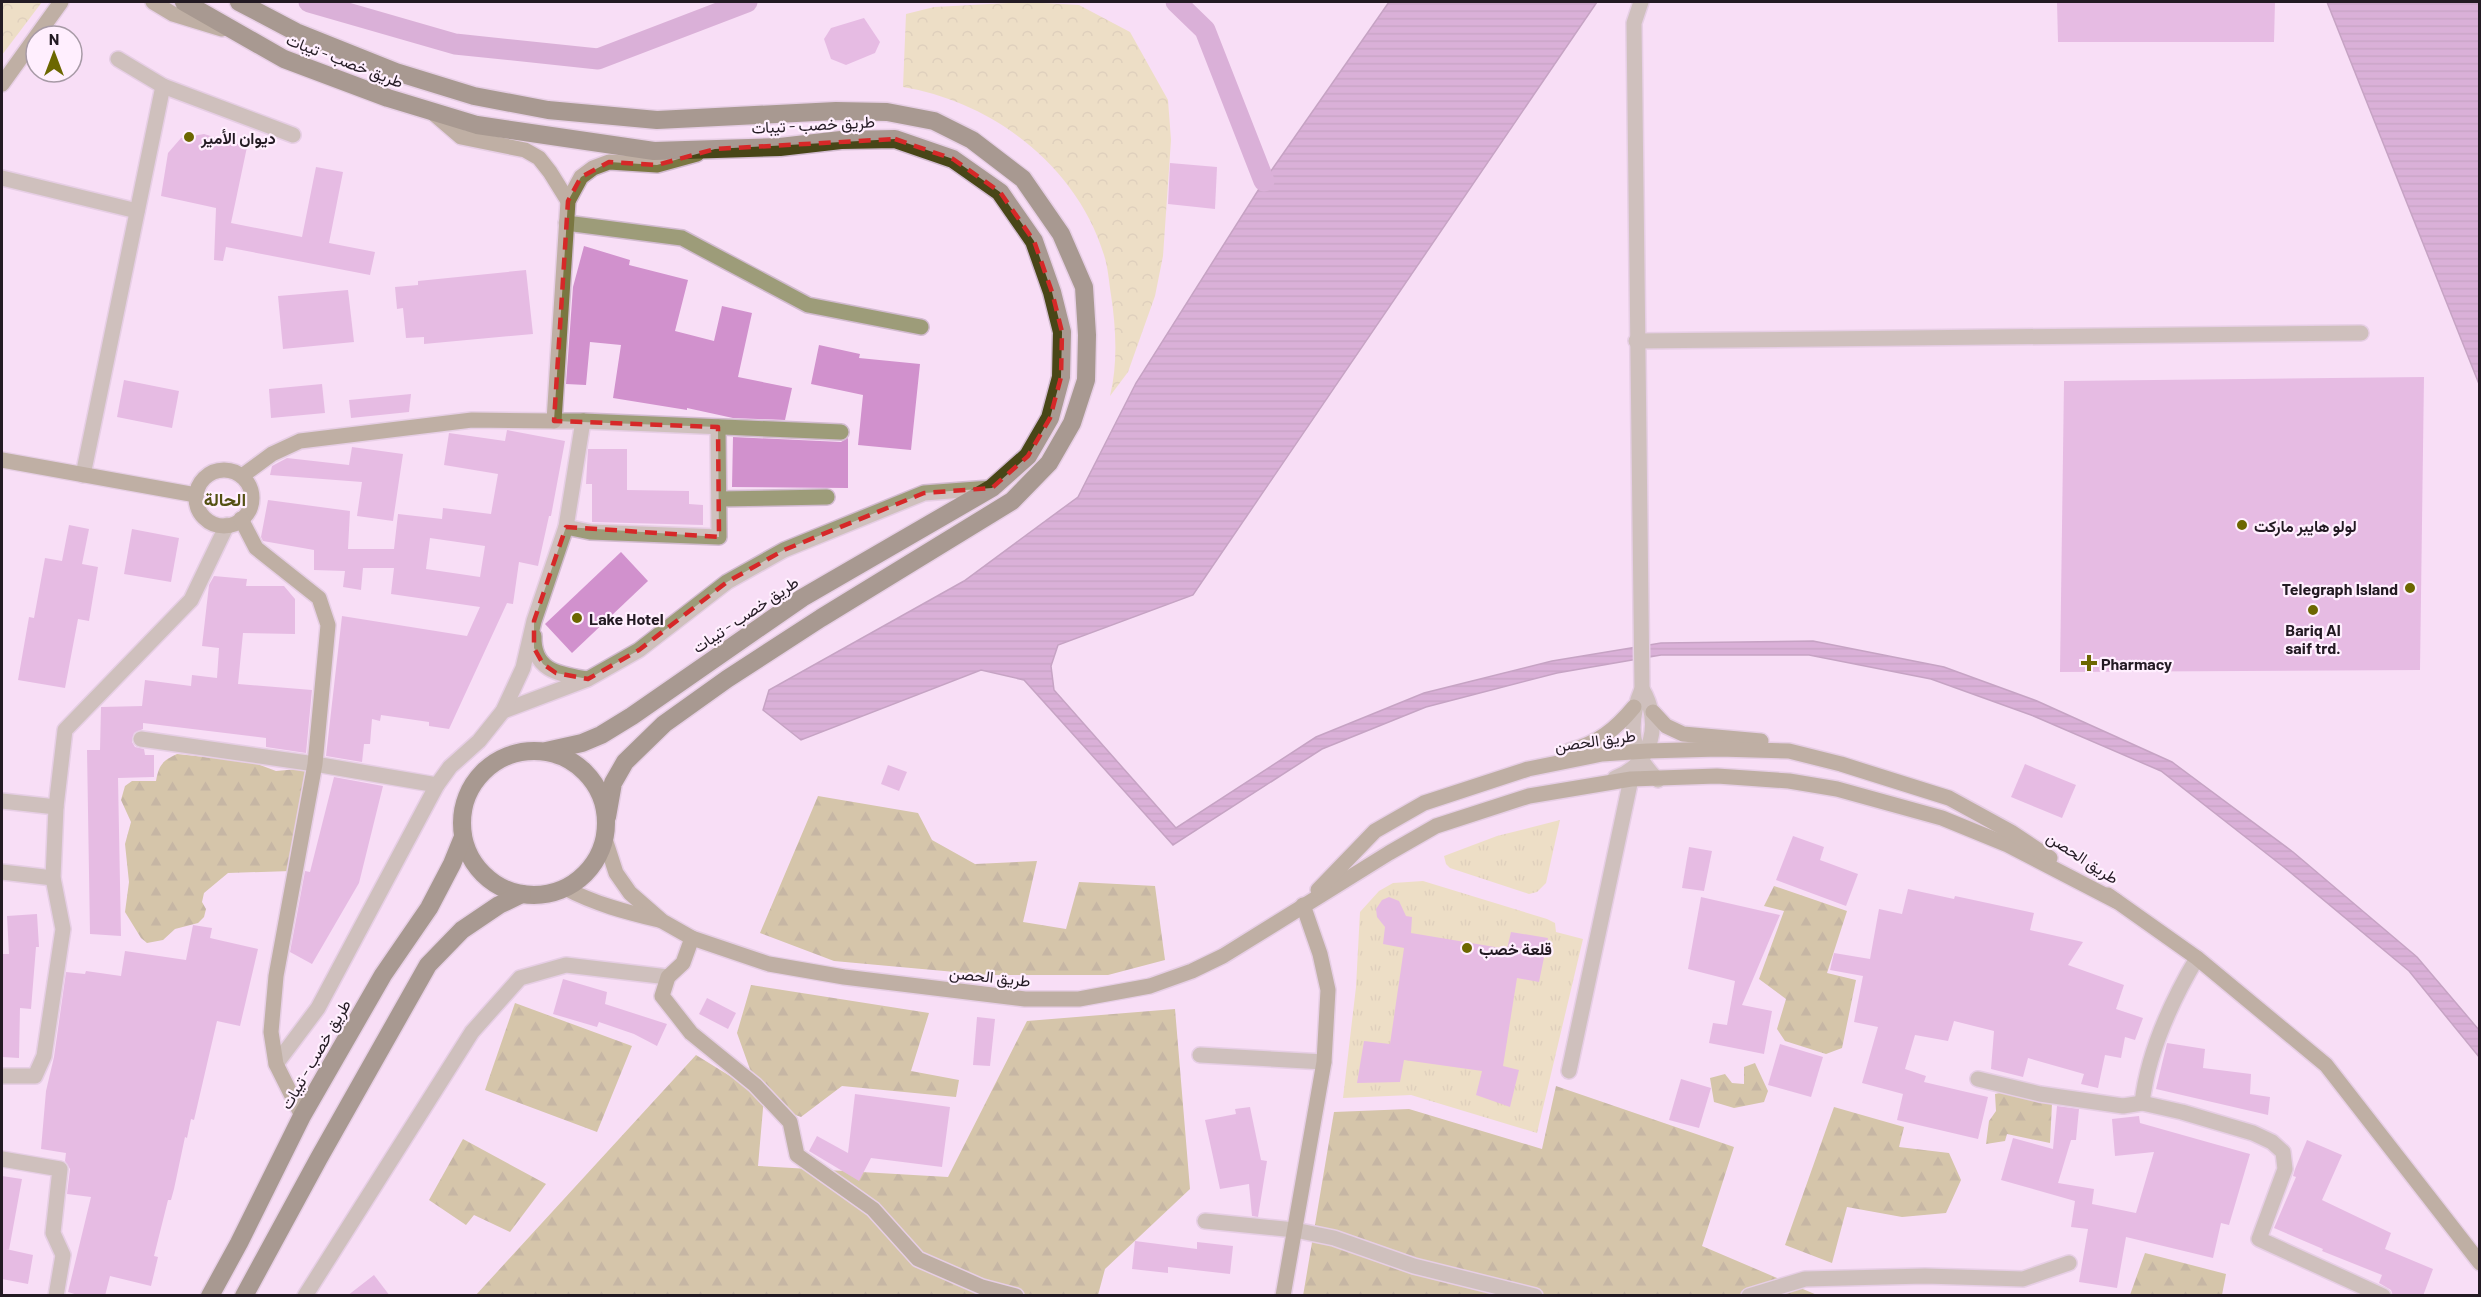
<svg xmlns="http://www.w3.org/2000/svg" width="2481" height="1297" font-family="Barlow,Vazirmatn,sans-serif">
<style>
.grass{fill:url(#grass-tufts)}
.forest{fill:url(#forest-firs)}
.park{fill:url(#park-crowns)}
.water{fill:url(#water-rules);stroke:#8b5c88;stroke-width:1.5}
.lines{fill:none;stroke-linecap:round;stroke-linejoin:round}
.canal{stroke:#b779b3;stroke-width:21}
.building{fill:#d191cd;fill-rule:evenodd}
.street-casing{stroke:#d2bbd0;stroke-width:18}
.secondary-casing{stroke:#d2bbd0;stroke-width:18}
.highway-casing{stroke:#d2bbd0;stroke-width:21}
.street{stroke:#9d9c79;stroke-width:15}
.secondary{stroke:#7a7741;stroke-width:15}
.highway{stroke:#484617;stroke-width:18}
.marked{fill:none;stroke:#d62828;stroke-width:4.5;stroke-dasharray:12 8;stroke-linejoin:round}
.poi-dot{fill:#6c6700;stroke:#ffeffe;stroke-width:2}
.labels{text-anchor:middle;dominant-baseline:central;stroke-width:4.5;stroke-linejoin:round;paint-order:stroke}
.street-label{font-size:16px;fill:#231a23;stroke:#ffeffe}
.poi-label{font-size:16px;font-weight:bold;fill:#231a23;stroke:#ffeffe;text-anchor:start}
.neighbourhood-label{font-size:18px;font-weight:bold;fill:#535012;stroke:#ffeffe}
</style>
<defs>
<pattern id="grass-tufts" width="24" height="20" patternUnits="userSpaceOnUse" patternTransform="scale(1.5)"><rect width="24" height="20" fill="#e1de8c"/><path d="M3 7l-1-3M5 7V3M7 7l1-3M15 17l-1-3M17 17v-4M19 17l1-3" fill="none" stroke="#c1be78"/></pattern>
<pattern id="forest-firs" width="22" height="20" patternUnits="userSpaceOnUse" patternTransform="scale(1.5)"><rect width="22" height="20" fill="#aaa64f"/><path d="M5 1l3.5 6h-7zM16 11l3.5 6h-7z" fill="#8a8641"/></pattern>
<pattern id="park-crowns" width="20" height="18" patternUnits="userSpaceOnUse" patternTransform="scale(1.5)"><rect width="20" height="18" fill="#e1de8c"/><path d="M2 6a3 3 0 1 1 6 0M12 15a3 3 0 1 1 6 0" fill="none" stroke="#c1be78"/></pattern>
<pattern id="water-rules" width="6" height="5" patternUnits="userSpaceOnUse" patternTransform="scale(1.5)"><rect width="6" height="5" fill="#b779b3"/><path d="M0 2.5h6" fill="none" stroke="#946291"/></pattern>
</defs>
<rect width="100%" height="100%" fill="#f8def6"/>
<!-- grass -->
<g class="grass">
<polygon points="1560,820 1546,883 1537,892 1529,894 1450,868 1446,864 1444,856 1497,836"/>
<polygon points="1423,881 1547,919 1555,923 1556,932 1583,939 1537,1133 1411,1095 1343,1098 1356,987 1360,912 1379,891 1393,883"/>
</g>
<!-- forest -->
<g class="forest">
<path d="M 177,754 L 252,762 L 276,771 L 309,768 L 291,871 L 228,873 L 204,893 L 202,902 L 206,909 L 204,917 L 198,923 L 175,929 L 163,940 L 147,943 L 141,938 L 125,912 L 129,882 L 125,844 L 131,822 L 121,800 L 125,786 L 132,781 L 156,781 C 159,765 162,761 177,754 Z"/>
<polygon points="818,796 918,813 932,840 975,864 1037,861 1023,922 1066,929 1079,882 1155,886 1165,960 1108,975 988,975 834,961 760,933"/>
<polygon points="1774,886 1847,911 1827,973 1856,980 1842,1048 1826,1054 1785,1041 1777,1029 1786,999 1759,979 1784,911 1764,906"/>
<polygon points="751,985 929,1013 911,1071 959,1080 956,1097 842,1086 801,1117 773,1107 752,1075 737,1033"/>
<polygon points="515,1003 632,1046 597,1132 485,1090"/>
<polygon points="1175,1009 1190,1189 1105,1269 1098,1295 475,1296 696,1055 764,1097 758,1166 948,1177 1027,1021"/>
<polygon points="1755,1063 1768,1091 1764,1102 1734,1108 1714,1102 1710,1078 1725,1074 1732,1083 1744,1084 1744,1067"/>
<polygon points="1556,1086 1734,1147 1702,1246 1817,1295 1303,1296 1334,1112 1409,1109 1542,1149"/>
<polygon points="2004,1092 2052,1103 2050,1143 2007,1134 2005,1141 1986,1144 1989,1121 1996,1111 1995,1094"/>
<polygon points="1834,1107 1904,1127 1899,1147 1949,1153 1961,1180 1946,1213 1902,1217 1847,1207 1832,1263 1785,1245"/>
<polygon points="463,1139 546,1184 510,1232 474,1215 466,1225 429,1200"/>
<polygon points="2145,1253 2226,1274 2222,1295 2130,1295"/>
</g>
<!-- park -->
<g class="park">
<polygon points="2,2 42,2 2,55"/>
<path d="M 1025,2 L 1079,5 L 1130,32 L 1168,100 L 1171,140 L 1163,256 L 1155,296 L 1128,372 L 1110,396 C 1118,364 1116,327 1111,295 C 1109,282 1108,267 1104,255 C 1077,166 993,102 903,87 L 906,14 L 934,7 Z"/>
</g>
<!-- water -->
<g class="water">
<polygon points="1389,2 1597,2 1193,595 1058,645 1051,666 1054,690 1176,828 1316,737 1424,693 1552,661 1661,643 1813,641 1944,667 2037,701 2172,762 2293,852 2417,957 2479,1030 2479,1057 2409,971 2285,868 2161,771 2031,715 1931,679 1809,655 1661,655 1557,673 1426,707 1322,749 1173,845 1024,680 981,670 801,740 763,710 769,690 964,581 1078,497 1136,383 1264,181"/>
<polygon points="2327,2 2479,2 2479,384"/>
</g>
<g class="lines">
<!-- canal -->
<g class="canal">
<polyline points="309,2 455,44 598,59 747,2"/>
<polyline points="1176,2 1205,30 1264,181"/>
</g>
</g>
<!-- building -->
<g class="building">
<polygon points="2057,2 2275,2 2274,42 2058,42"/>
<polygon points="864,18 880,42 875,53 846,65 831,59 824,39 831,28"/>
<polygon points="204,134 247,147 231,223 302,237 316,167 343,172 329,243 375,252 370,275 226,247 223,261 214,260 216,208 161,196 168,153 181,138"/>
<polygon points="1170,163 1217,167 1215,209 1168,204"/>
<polygon points="584,246 630,260 629,265 688,280 675,331 714,341 722,306 752,313 738,377 792,388 785,420 733,418 687,408 687,410 613,398 621,345 590,342 586,385 566,384 573,287"/>
<polygon points="526,270 533,334 424,344 424,337 406,338 403,308 397,309 395,287 418,285 418,281"/>
<polygon points="348,290 354,342 283,349 278,296"/>
<polygon points="819,345 860,354 859,358 920,364 911,450 858,445 863,395 811,384"/>
<polygon points="2424,377 2420,670 2060,672 2064,381"/>
<polygon points="124,380 179,391 172,428 117,417"/>
<polygon points="322,384 325,413 271,418 269,389"/>
<polygon points="411,394 409,412 351,418 349,400"/>
<path d="M 507,430 L 565,441 L 551,516 L 549,516 L 538,566 L 519,562 L 513,604 L 507,603 L 449,729 L 429,726 L 429,722 L 381,715 L 380,721 L 372,719 L 370,744 L 364,744 L 362,762 L 326,756 L 342,616 L 467,636 L 480,607 L 391,594 L 394,568 L 363,568 L 361,590 L 343,587 L 345,571 L 314,570 L 314,550 L 263,541 L 261,537 L 268,500 L 350,511 L 348,549 L 394,549 L 398,514 L 442,519 L 443,508 L 491,514 L 498,474 L 444,465 L 449,433 L 505,441 ZM 430,538 L 485,546 L 480,577 L 426,569 Z"/>
<polygon points="733,437 841,442 848,438 848,488 732,487"/>
<polygon points="352,447 403,454 393,521 357,516 362,482 270,475 272,466 287,458 349,465"/>
<polygon points="588,449 627,449 627,490 689,491 689,504 703,505 703,525 592,522 592,484 586,484"/>
<polygon points="69,525 89,529 82,564 98,567 89,621 78,619 65,688 18,680 29,617 34,618 45,558 62,561"/>
<polygon points="132,529 179,538 171,582 124,574"/>
<polygon points="621,552 648,581 572,653 545,624"/>
<polygon points="214,576 247,579 246,586 284,586 295,599 295,634 243,633 238,684 312,690 306,753 266,747 266,738 143,723 143,729 134,733 132,742 135,747 144,749 145,755 154,755 154,777 118,778 121,936 90,934 87,750 100,750 101,707 142,706 145,680 191,686 192,675 217,678 219,648 202,646 209,585"/>
<polygon points="2025,764 2076,785 2062,818 2011,797"/>
<polygon points="888,765 907,772 899,791 881,784"/>
<polygon points="334,777 383,786 359,883 312,964 290,952 305,871 310,872"/>
<polygon points="1793,836 1824,847 1820,860 1858,874 1846,906 1776,880"/>
<polygon points="1689,847 1712,851 1704,891 1682,888"/>
<polygon points="1908,889 1954,899 1955,896 2034,913 2030,930 2083,942 2068,965 2124,985 2116,1009 2143,1018 2135,1040 2125,1037 2121,1058 2105,1055 2098,1088 2081,1084 2084,1074 2028,1058 2023,1077 1991,1069 1994,1031 1954,1021 1948,1041 1915,1035 1905,1069 1926,1076 1924,1082 1988,1097 1978,1139 1897,1120 1903,1094 1862,1083 1878,1027 1854,1022 1863,976 1830,970 1834,953 1870,959 1879,909 1902,914"/>
<polygon points="1389,897 1399,901 1406,916 1412,917 1411,933 1507,949 1511,932 1548,938 1539,982 1517,978 1503,1066 1519,1070 1510,1107 1476,1095 1482,1071 1404,1060 1400,1082 1357,1083 1364,1041 1390,1044 1404,948 1383,944 1385,927 1377,917 1376,909 1382,900"/>
<polygon points="1701,897 1780,915 1742,1005 1772,1011 1764,1054 1709,1043 1713,1023 1727,1025 1735,981 1688,969"/>
<polygon points="37,914 39,947 36,947 31,1009 20,1008 19,1058 2,1057 2,954 9,954 7,916"/>
<polygon points="193,925 212,928 210,938 258,949 240,1026 217,1021 194,1120 191,1119 187,1138 185,1137 174,1189 171,1200 168,1200 154,1256 158,1257 151,1286 110,1276 105,1296 81,1296 68,1292 91,1197 67,1194 70,1169 65,1161 66,1153 41,1149 46,1091 54,1057 66,972 85,974 86,971 121,976 125,951 186,960"/>
<polygon points="563,979 607,992 605,1004 667,1024 657,1046 634,1034 599,1022 597,1027 553,1014"/>
<polygon points="707,998 736,1013 728,1029 699,1014"/>
<polygon points="977,1017 995,1019 990,1066 973,1065"/>
<polygon points="2167,1043 2205,1049 2203,1068 2251,1074 2250,1094 2270,1097 2268,1115 2156,1089"/>
<polygon points="1780,1044 1823,1057 1811,1097 1768,1085"/>
<polygon points="1681,1079 1711,1088 1699,1128 1669,1120"/>
<polygon points="855,1094 950,1107 942,1167 871,1158 859,1181 809,1151 817,1136 848,1153"/>
<polygon points="2057,1106 2079,1109 2076,1140 2071,1140 2058,1183 2094,1189 2092,1204 2136,1213 2154,1152 2115,1156 2112,1119 2139,1116 2140,1123 2250,1154 2229,1225 2221,1223 2213,1258 2126,1237 2117,1288 2079,1282 2088,1229 2071,1227 2075,1201 2001,1180 2013,1138 2053,1149"/>
<polygon points="1250,1107 1261,1160 1267,1161 1258,1217 1252,1216 1249,1184 1220,1189 1205,1120 1236,1114 1235,1109"/>
<polygon points="2307,1140 2342,1155 2322,1200 2391,1233 2385,1249 2433,1269 2423,1296 2393,1296 2391,1290 2379,1283 2382,1275 2322,1251 2323,1249 2274,1228 2296,1177 2293,1176 2295,1169"/>
<polygon points="2,1176 22,1179 9,1250 6,1249 33,1255 28,1284 2,1279"/>
<polygon points="1135,1241 1197,1249 1197,1242 1233,1246 1230,1274 1168,1267 1168,1273 1132,1269"/>
<polygon points="374,1275 390,1296 347,1296"/>
</g>
<g class="lines">
<defs>
<g id="street">
<path d="M 1641,2 L 1634,23 L 1642,689 C 1627,724 1630,754 1658,780"/>
<polyline points="118,59 163,86 293,135"/>
<polyline points="2,178 137,211"/>
<polyline points="566,223 682,238 808,305 921,327"/>
<polyline points="1636,341 2361,333"/>
<polyline points="583,421 841,432"/>
<polyline points="83,475 163,86"/>
<polyline points="719,499 827,497"/>
<polyline points="566,527 590,532 719,537 718,427"/>
<path d="M 534,636 C 533,671 559,674 587,679"/>
<polyline points="503,711 588,679 639,650 727,582 784,550 924,493 990,488"/>
<polyline points="141,739 315,764 437,785"/>
<path d="M 1615,778 C 1653,764 1662,722 1642,689"/>
<polyline points="2,801 56,807"/>
<polyline points="2,872 53,878"/>
<polyline points="1200,1055 1324,1062"/>
<polyline points="276,1064 318,1008 437,785 450,767 479,741 503,711 523,668 534,621 566,527 583,421 554,421"/>
<polyline points="1569,1071 1631,779"/>
<polyline points="2,1076 35,1076 44,1056 63,929 53,878 56,807 65,730 191,600 227,525"/>
<polyline points="1978,1079 2040,1094 2123,1106 2142,1103 2182,1112 2253,1133 2272,1142 2283,1152 2285,1169 2259,1239 2383,1296"/>
<path d="M 2142,1103 C 2148,1052 2171,1002 2197,958"/>
<polyline points="2,1159 60,1169 53,1233 63,1255 56,1296"/>
<polyline points="1205,1221 1295,1230 1334,1238 1414,1266 1535,1296"/>
<polyline points="305,1296 472,1032 520,978 566,965 668,977"/>
<polyline points="1749,1296 1805,1279 1925,1276 2023,1279 2069,1263"/>
</g>
<g id="secondary">
<polyline points="153,2 173,14 222,29"/>
<polyline points="2,84 61,2"/>
<polyline points="433,113 461,137 525,150 539,158 550,172 568,201"/>
<polyline points="2,460 196,495"/>
<circle cx="224" cy="498" r="28"/>
<polyline points="242,476 272,454 300,441 472,420 554,421 568,201 581,177 593,168 609,162 657,165 697,154"/>
<polyline points="241,519 256,548 319,598 328,625 315,764 276,976 271,1032 276,1064 302,1116"/>
<polyline points="1653,712 1666,726 1683,734 1761,741"/>
<path d="M 1569,751 C 1598,743 1615,730 1634,707"/>
<polyline points="605,839 616,873 630,893 662,921 692,938 769,964 844,977 1025,999 1079,999 1150,986 1192,971 1223,956 1389,853 1436,826 1529,796 1631,779 1717,776 1789,781 1837,789 1942,818 2008,845 2116,901"/>
<path d="M 565,888 C 595,904 626,912 659,920"/>
<polyline points="1318,890 1375,831 1424,803 1528,769 1602,754 1647,751 1719,749 1789,751 1841,764 1949,798 2011,832 2050,858"/>
<polyline points="2108,895 2197,958 2326,1065 2480,1263"/>
<polyline points="692,938 683,963 668,977 662,996 691,1033 755,1085 790,1122 797,1155 873,1209 918,1259 982,1287 1016,1296"/>
<polyline points="1283,1296 1324,1062 1328,990 1320,954 1303,905"/>
</g>
<g id="highway">
<polyline points="184,2 284,59 388,98 477,125 654,151 780,147 841,140 895,139 953,159 1000,192 1034,241 1052,292 1062,332 1061,377 1050,418 1028,456 992,488 802,598 632,716 601,735 582,743 546,751"/>
<polyline points="239,2 296,32 396,72 474,96 548,110 657,120 836,111 887,112 934,121 972,140 1023,179 1061,234 1084,287 1087,335 1086,380 1072,423 1049,463 1012,501 821,618 727,679 664,724 625,762 613,783 607,817"/>
<circle cx="534" cy="823" r="72"/>
<polyline points="210,1296 239,1243 302,1116 383,975 429,908 452,864 463,837"/>
<polyline points="244,1296 319,1158 428,965 462,930 499,905 522,894"/>
</g>
</defs>
<!-- street casing -->
<use href="#street" class="street-casing"/>
<!-- secondary casing -->
<use href="#secondary" class="secondary-casing"/>
<!-- highway casing -->
<use href="#highway" class="highway-casing"/>
<!-- street -->
<use href="#street" class="street"/>
<!-- secondary -->
<use href="#secondary" class="secondary"/>
<!-- highway -->
<use href="#highway" class="highway"/>
</g>
<!-- marked area -->
<path d="M0 0H2481V1297H0ZM 895,139 L 953,159 L 1000,192 L 1034,241 L 1052,292 L 1062,332 L 1061,377 L 1050,418 L 1028,456 L 992,488 L 924,493 L 784,550 L 727,582 L 639,650 L 588,679 L 556,673 L 543,664 L 534,648 L 534,621 L 566,527 L 719,537 L 718,427 L 554,421 L 568,201 L 581,177 L 609,162 L 657,165 L 715,149 Z" fill="#f8def6" fill-opacity=".55" fill-rule="evenodd"/>
<path class="marked" d="M 895,139 L 953,159 L 1000,192 L 1034,241 L 1052,292 L 1062,332 L 1061,377 L 1050,418 L 1028,456 L 992,488 L 924,493 L 784,550 L 727,582 L 639,650 L 588,679 L 556,673 L 543,664 L 534,648 L 534,621 L 566,527 L 719,537 L 718,427 L 554,421 L 568,201 L 581,177 L 609,162 L 657,165 L 715,149 Z"/>
<!-- markers -->
<g class="poi-dot">
<circle cx="189" cy="137" r="6"/>
<circle cx="2242" cy="525" r="6"/>
<circle cx="2410" cy="588" r="6"/>
<circle cx="2313" cy="610" r="6"/>
<circle cx="577" cy="618" r="6"/>
<path d="M2086 654h6v6h6v6h-6v6h-6v-6h-6v-6h6z"/>
<circle cx="1467" cy="948" r="6"/>
</g>
<g class="labels">
<!-- street labels -->
<g class="street-label">
<text transform="translate(345 60) rotate(21)">طريق خصب - تيبات</text>
<text transform="translate(813 124) rotate(-3)">طريق خصب - تيبات</text>
<text transform="translate(745 614) rotate(-34)">طريق خصب - تيبات</text>
<text transform="translate(1595 740) rotate(-8)">طريق الحصن</text>
<text transform="translate(2083 857) rotate(33)">طريق الحصن</text>
<text transform="translate(990 976) rotate(6)">طريق الحصن</text>
<text transform="translate(315 1054) rotate(-60)">طريق خصب - تيبات</text>
</g>
<!-- poi labels -->
<g class="poi-label">
<text x="201" y="137">ديوان الأمير</text>
<text x="2254" y="525">لولو هايبر ماركت</text>
<text x="2398" y="588" text-anchor="end">Telegraph Island</text>
<text x="589" y="618">Lake Hotel</text>
<text x="2313" y="629" text-anchor="middle">Bariq Al<tspan x="2313" dy="18">saif trd.</tspan></text>
<text x="2101" y="663">Pharmacy</text>
<text x="1479" y="948">قلعة خصب</text>
</g>
<!-- neighbourhood labels -->
<g class="neighbourhood-label">
<text x="225" y="499">الحالة</text>
</g>
</g>
<!-- border -->
<rect width="2481" height="1297" fill="none" stroke="#231a23" stroke-width="6"/>
<!-- north arrow -->
<g transform="translate(54 54)"><circle r="28" fill="#ffeffe" stroke="#a79aa6" stroke-width="1.5"/>
<path d="M0-4.5L10 22L0 15L-10 22Z" fill="#6c6700"/>
<text y="-9" font-size="16" font-weight="bold" text-anchor="middle" fill="#231a23">N</text>
</g>
</svg>
